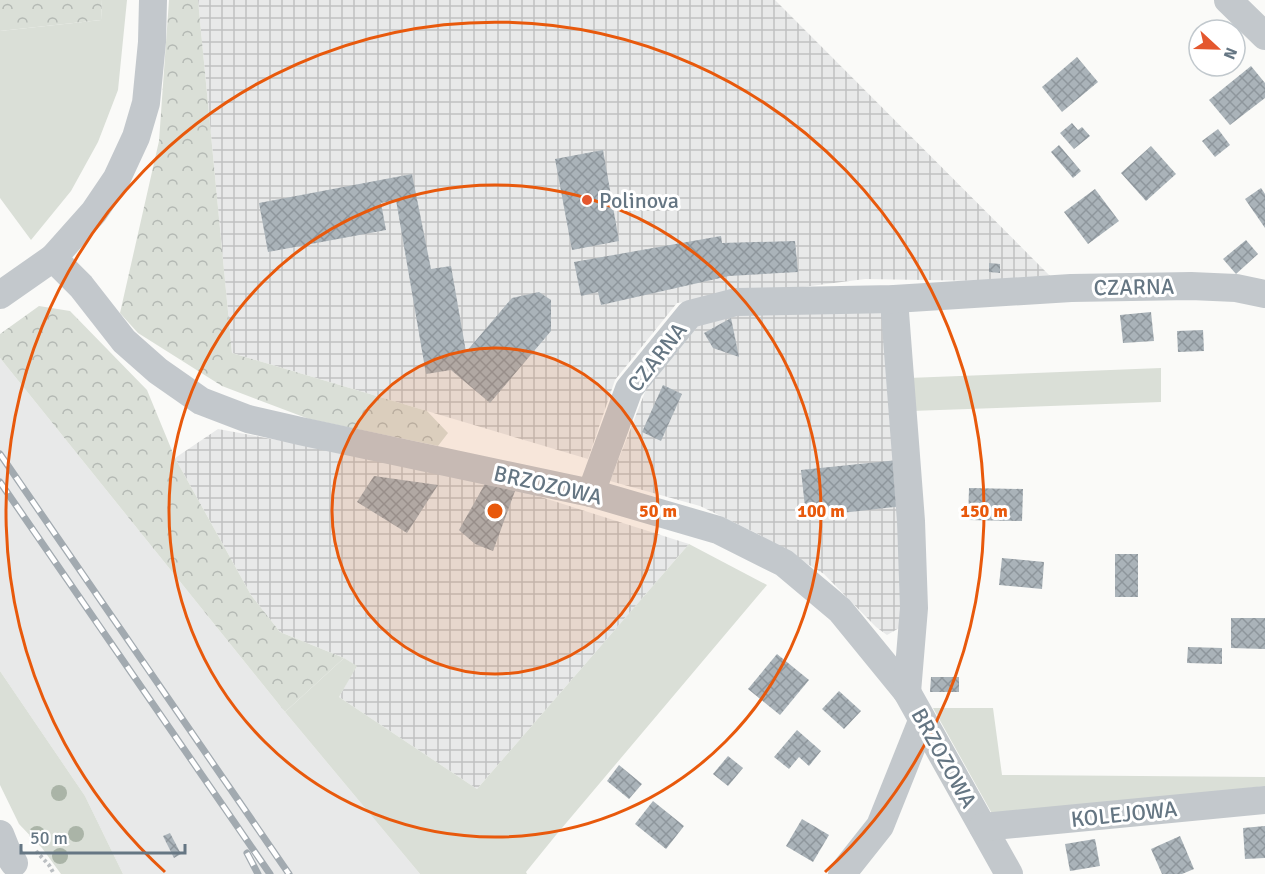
<svg xmlns="http://www.w3.org/2000/svg" width="1265" height="874" font-family="Signika,sans-serif">
<style>
.built{fill:#e8e9e9}
.industrial{fill:url(#industrial-grid)}
.grass{fill:#dadfd7}
.forest{fill:url(#forest-crowns)}
.building{fill:url(#building-cross-hatch)}
.lines{fill:none;stroke-linecap:round;stroke-linejoin:round}
.path{stroke:#bbbfc2;stroke-width:4;stroke-dasharray:3 3;stroke-linecap:butt}
.minor{stroke:#c3c8cc;stroke-width:28}
.rail-casing{stroke:#a2aab0;stroke-width:7}
.rail{stroke:#fff;stroke-width:4.5;stroke-dasharray:14;stroke-linecap:butt}
.tree{fill:#aab4a7}
.ring{fill:none;stroke:#e8590c;stroke-width:3}
.poi-dot{fill:#e4572e;stroke:#fff;stroke-width:2}
.labels{text-anchor:middle;dominant-baseline:central;stroke-width:6;stroke-linejoin:round;paint-order:stroke}
.poi-label{font-size:22px;fill:#657683;stroke:#fff;text-anchor:start}
.street-label{font-size:22px;fill:#657683;stroke:#fff}
.centre{fill:#e8590c;stroke:#fff;stroke-width:3}
.ring-label{font-size:18px;text-anchor:middle;font-weight:bold;fill:#e8590c;stroke:#fff;stroke-width:6;stroke-linejoin:round;paint-order:stroke}
</style>
<defs>
<pattern id="industrial-grid" width="8" height="8" patternUnits="userSpaceOnUse" patternTransform="scale(1.5)"><rect width="8" height="8" fill="#e8e9e9"/><path d="M0 4h8M4 0v8" fill="none" stroke="#c0c1c2"/></pattern>
<pattern id="forest-crowns" width="20" height="18" patternUnits="userSpaceOnUse" patternTransform="scale(1.5)"><rect width="20" height="18" fill="#dadfd7"/><path d="M2 6a3 3 0 1 1 6 0M12 15a3 3 0 1 1 6 0" fill="none" stroke="#b4b9b4"/></pattern>
<pattern id="building-cross-hatch" width="8" height="8" patternUnits="userSpaceOnUse" patternTransform="scale(1.5)"><rect width="8" height="8" fill="#aab3b9"/><path d="M0 0l8 8M0 8l8-8" fill="none" stroke="#8e969c"/></pattern>
</defs>
<rect width="100%" height="100%" fill="#fafaf8"/>
<!-- built -->
<polygon class="built" points="0,358 285,712 420,874 123,874 85,796 0,671"/>
<!-- industrial -->
<g class="industrial">
<polygon points="198,0 775,0 1056,282 865,279 677,303 615,380 588,459 232,353"/>
<polygon points="883,310 904,508 901,627 887,635 876,627 824,574 758,534 700,506 610,481 647,387 698,326 736,313"/>
<polygon points="218,429 478,477 689,544 477,789 339,697 356,666 344,658 280,632 251,595 175,458"/>
</g>
<!-- grass -->
<g class="grass">
<polygon points="102,0 127,0 118,90 98,142 71,191 31,240 0,198 0,31 101,20"/>
<polygon points="1161,368 1161,402 911,411 908,378"/>
<polygon points="689,544 767,585 556,835 526,872 527,874 420,874 285,712 344,658 357,666 339,697 477,789"/>
<polygon points="0,671 85,796 123,874 61,874 42,848 19,824 0,785"/>
<polygon points="933,708 993,708 1002,775 1265,777 1265,786 995,819"/>
</g>
<!-- forest -->
<g class="forest">
<polygon points="0,0 102,0 101,20 0,31"/>
<polygon points="169,0 198,0 232,353 427,411 448,433 438,446 309,419 222,386 138,333 120,313 159,141"/>
<polygon points="39,306 70,311 147,390 175,458 251,595 280,632 344,658 285,712 0,358 0,334"/>
</g>
<!-- building -->
<g class="building">
<polygon points="1077,57 1098,82 1062,112 1042,87"/>
<polygon points="1251,66 1265,83 1265,98 1230,125 1209,100"/>
<polygon points="1072,123 1078,130 1082,127 1090,136 1074,149 1060,133"/>
<polygon points="1218,129 1230,145 1215,157 1202,141"/>
<polygon points="1059,145 1081,171 1073,178 1051,152"/>
<polygon points="1151,146 1176,174 1146,201 1121,173"/>
<polygon points="603,150 619,241 572,250 555,159"/>
<polygon points="412,174 431,269 451,266 466,352 512,298 539,292 551,300 551,331 490,403 451,370 426,374 396,200 381,203 386,230 268,252 259,203"/>
<polygon points="1261,188 1265,194 1265,228 1245,199"/>
<polygon points="1095,189 1119,221 1088,244 1064,212"/>
<polygon points="721,236 722,243 795,241 798,272 729,276 601,305 598,292 581,296 574,262"/>
<polygon points="1246,240 1258,254 1236,274 1223,259"/>
<polygon points="989,263 1000,264 1000,273 989,272"/>
<polygon points="1151,312 1154,341 1123,343 1120,315"/>
<polygon points="731,318 739,357 713,348 704,333"/>
<polygon points="1203,330 1204,351 1178,352 1177,331"/>
<polygon points="663,385 682,394 661,441 642,432"/>
<polygon points="898,460 903,506 806,517 801,470"/>
<polygon points="374,476 438,485 407,533 357,502"/>
<polygon points="486,482 515,491 493,551 475,544 459,530"/>
<polygon points="969,488 1023,489 1022,521 968,520"/>
<rect x="1115" y="554" width="23" height="43"/>
<polygon points="1002,558 1044,562 1042,589 999,585"/>
<polygon points="1231,618 1265,618 1265,649 1231,648"/>
<polygon points="1188,647 1222,648 1222,664 1187,663"/>
<polygon points="777,654 809,680 780,715 748,689"/>
<polygon points="931,677 959,677 959,692 930,692"/>
<polygon points="839,691 861,711 844,729 822,709"/>
<polygon points="797,730 821,751 809,766 799,757 789,769 774,757"/>
<polygon points="728,756 743,768 728,786 713,774"/>
<polygon points="619,765 642,784 629,799 607,781"/>
<polygon points="653,801 684,826 666,849 635,824"/>
<polygon points="802,819 829,835 813,862 786,846"/>
<polygon points="1265,826 1265,858 1245,859 1243,828"/>
<polygon points="170,833 181,854 174,858 163,836"/>
<polygon points="1180,836 1194,869 1182,874 1162,874 1151,849"/>
<polygon points="1095,839 1100,866 1070,871 1065,844"/>
</g>
<g class="lines">
<!-- path -->
<polyline class="path" points="36,851 49,865 54,874"/>
<!-- minor -->
<g class="minor">
<polyline points="1228,0 1265,36"/>
<polyline points="53,258 81,286 124,341 158,371 201,401 248,419 300,431 591,493 718,530 784,563 840,610 907,692 1009,874"/>
<polyline points="0,295 53,258 94,212 117,178 136,137 146,103 152,42 153,0"/>
<polyline points="894,299 911,521 914,608 907,692"/>
<polyline points="591,493 629,389 690,314 736,302 894,299 1071,288 1191,286 1236,288 1265,294"/>
<polyline points="983,827 1265,800"/>
<polyline points="0,834 8,854 14,863"/>
<polyline points="842,874 880,826 922,721"/>
</g>
<defs>
<g id="rail">
<polyline points="0,454 289,874"/>
<polyline points="0,482 270,874"/>
<polyline points="247,853 258,874"/>
</g>
</defs>
<!-- rail casing -->
<use href="#rail" class="rail-casing"/>
<!-- rail -->
<use href="#rail" class="rail"/>
</g>
<!-- trees -->
<g class="tree">
<circle cx="59" cy="793" r="8"/>
<circle cx="37" cy="834" r="8"/>
<circle cx="76" cy="834" r="8"/>
<circle cx="60" cy="856" r="8"/>
</g>
<!-- distance rings -->
<circle cx="495" cy="511" r="163" fill="#e8590c" fill-opacity=".12"/>
<g class="ring">
<circle cx="495" cy="511" r="163"/>
<circle cx="495" cy="511" r="326"/>
<path d="M165 872A489 489 0 1 1 825 872"/>
</g>
<!-- markers -->
<circle class="poi-dot" cx="587" cy="200" r="6"/>
<g class="labels">
<!-- poi labels -->
<g class="poi-label">
<text x="599" y="200">Polinova</text>
</g>
<!-- street labels -->
<g class="street-label">
<text transform="translate(1134 287) rotate(-1)">CZARNA</text>
<text transform="translate(657 357) rotate(-52)">CZARNA</text>
<text transform="translate(548 485) rotate(13)">BRZOZOWA</text>
<text transform="translate(944 758) rotate(61)">BRZOZOWA</text>
<text transform="translate(1124 814) rotate(-6)">KOLEJOWA</text>
</g>
</g>
<circle cx="495" cy="511" r="9" class="centre"/>
<g class="ring-label">
<text x="658" y="517">50 m</text>
<text x="821" y="517">100 m</text>
<text x="984" y="517">150 m</text>
</g>
<!-- north arrow -->
<g transform="translate(1217 48) rotate(112)"><circle r="28" fill="#ffffff" stroke="#c1c8cd" stroke-width="1.5"/>
<path d="M0-4.5L10 22L0 15L-10 22Z" fill="#e4572e"/>
<text y="-9" font-size="16" font-weight="bold" text-anchor="middle" fill="#657683">N</text>
</g>
<!-- scale -->
<path d="M21 844v9h164v-9" fill="none" stroke="#657683" stroke-width="3"/>
<text x="30" y="844" font-size="18" fill="#657683" stroke="#ffffff" stroke-width="4.5" paint-order="stroke">50 m</text>
</svg>
